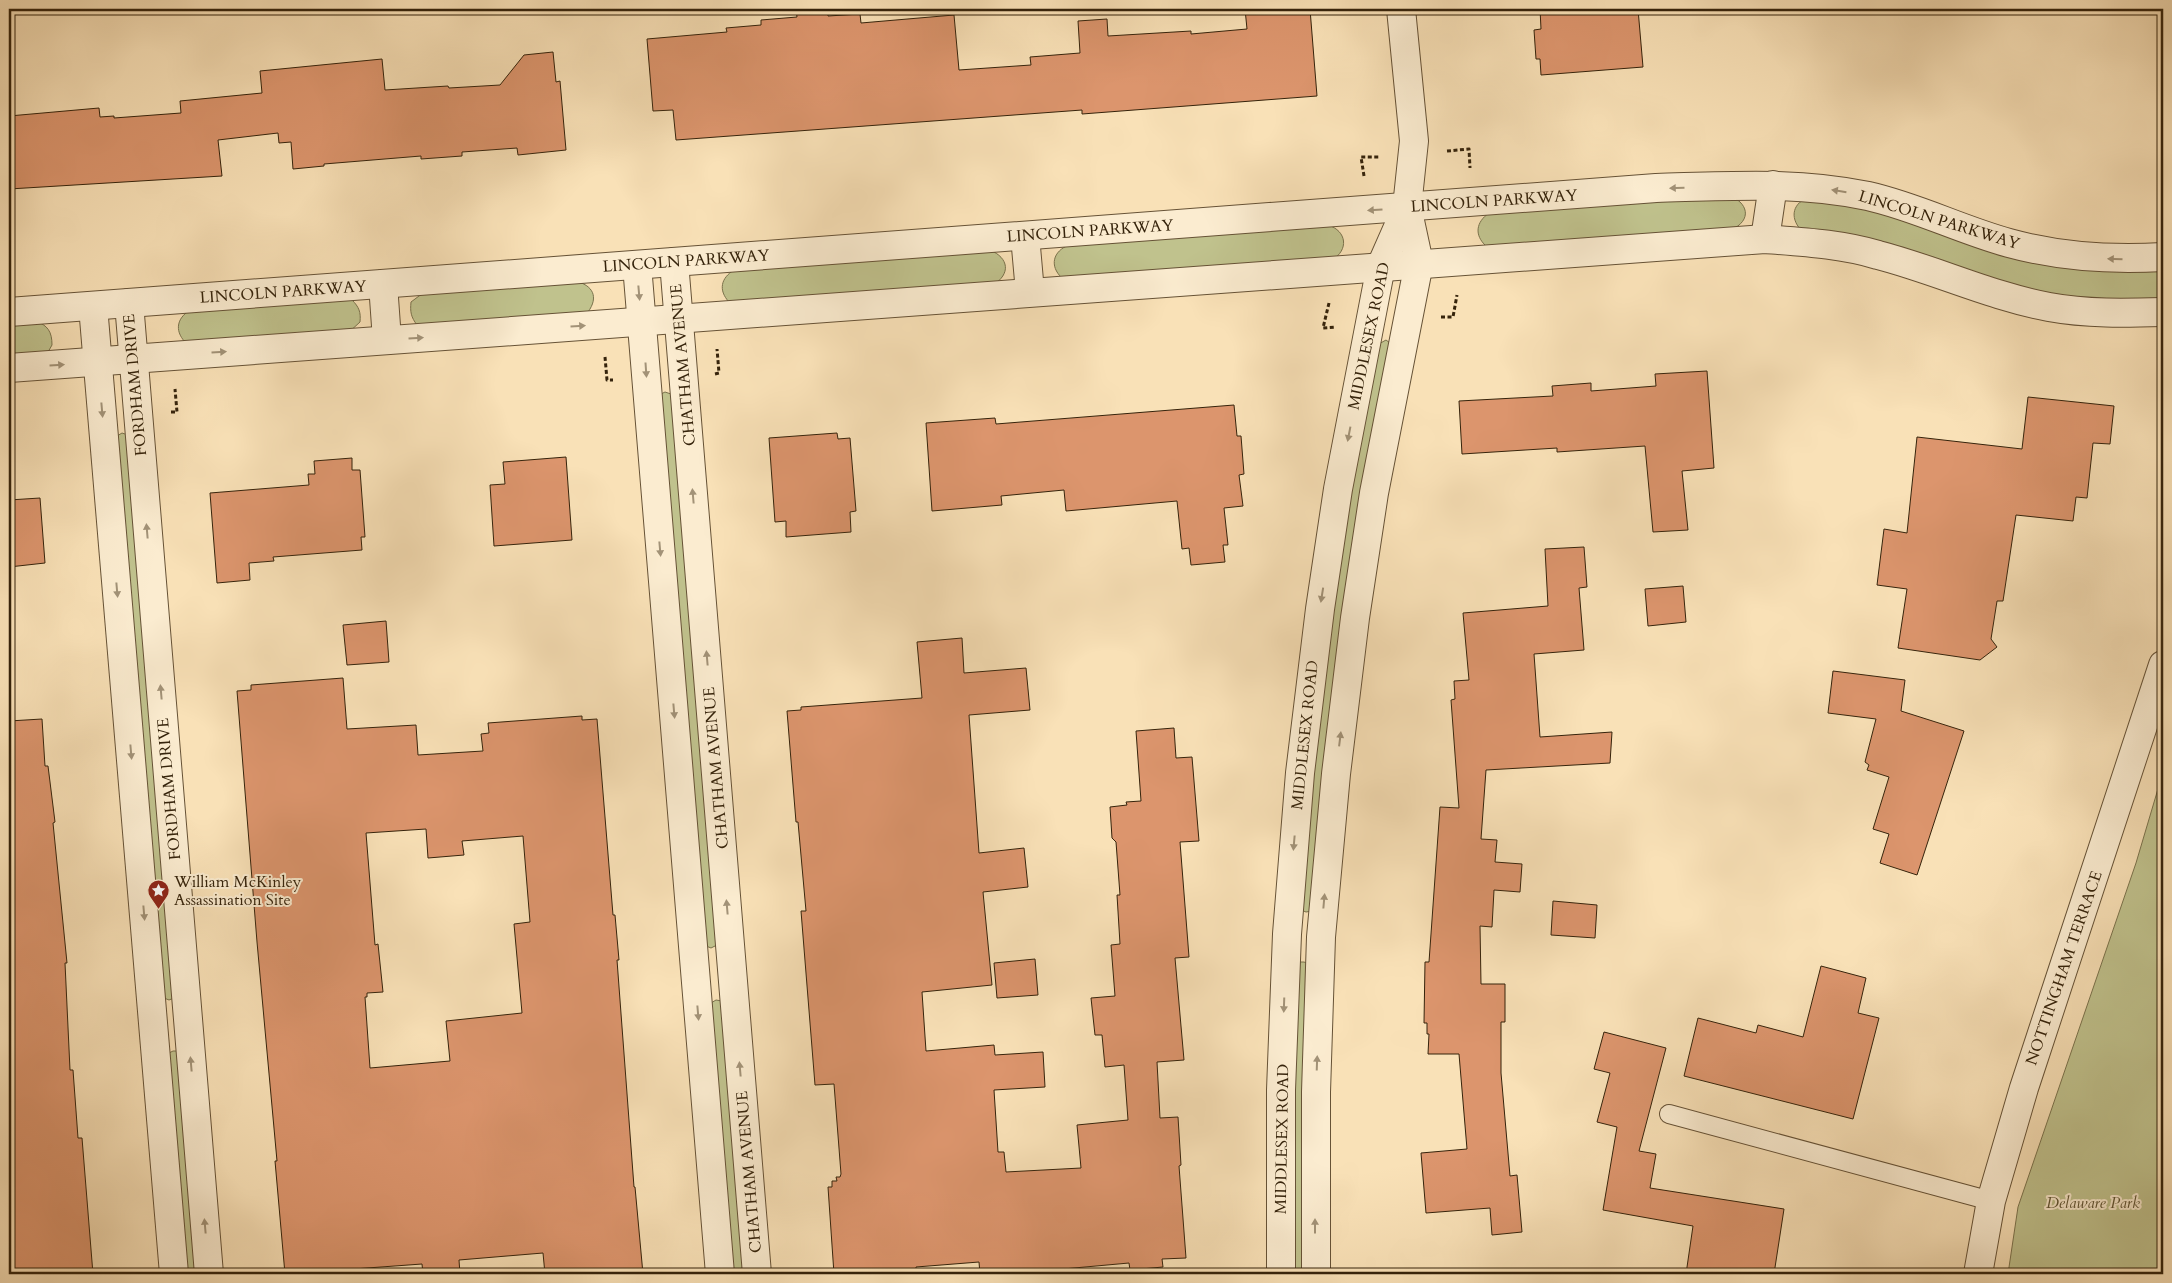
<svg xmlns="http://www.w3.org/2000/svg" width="2172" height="1283" font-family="Cardo,serif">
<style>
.green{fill:#c0c28d;stroke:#7a724c}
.building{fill:#dc956d;stroke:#35230b;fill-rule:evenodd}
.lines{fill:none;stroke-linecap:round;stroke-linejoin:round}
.lane-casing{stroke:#665236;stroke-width:20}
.street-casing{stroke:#665236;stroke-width:30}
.path{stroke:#35230b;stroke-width:3;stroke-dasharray:4 2.5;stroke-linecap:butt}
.lane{stroke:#fbecd0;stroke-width:18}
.street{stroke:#fbecd0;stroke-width:28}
.oneway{fill:#a29277}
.labels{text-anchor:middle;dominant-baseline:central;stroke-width:4;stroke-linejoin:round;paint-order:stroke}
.street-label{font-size:16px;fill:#35230b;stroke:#fbecd0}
.poi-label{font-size:16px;fill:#35230b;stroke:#fbecd0;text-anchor:start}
.park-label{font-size:16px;font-style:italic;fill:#5f5332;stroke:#fbecd0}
</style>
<rect width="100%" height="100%" fill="#f9e1b7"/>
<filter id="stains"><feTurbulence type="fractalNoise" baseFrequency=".004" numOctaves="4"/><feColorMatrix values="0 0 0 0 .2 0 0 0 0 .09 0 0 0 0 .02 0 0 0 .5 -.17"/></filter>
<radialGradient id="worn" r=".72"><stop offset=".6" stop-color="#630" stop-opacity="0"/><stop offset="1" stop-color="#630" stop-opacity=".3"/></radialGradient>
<!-- green -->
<g class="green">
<path d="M 1728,195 C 1748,202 1753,220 1731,230 L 1486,246 C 1474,235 1476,222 1489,213 Z"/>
<path d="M 1810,197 L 2163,267 L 2163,302 L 2049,296 L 1801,230 C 1789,217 1793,202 1810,197 Z"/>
<path d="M 1328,225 C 1347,231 1349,250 1332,260 L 1062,278 C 1049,266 1053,251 1069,245 Z"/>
<path d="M 990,250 C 1009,258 1011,274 993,285 L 729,302 C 718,290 721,278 734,270 Z"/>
<path d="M 575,281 C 593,285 599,297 588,312 L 417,325 C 411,317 410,312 411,302 L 423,293 Z"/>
<path d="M 352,300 C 359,307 361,312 360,322 L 348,333 L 185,342 C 174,330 177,317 192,309 Z"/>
<path d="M 35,321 C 48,325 52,332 52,345 L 48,352 L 9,358 L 9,323 Z"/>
<polygon points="1386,340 1390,343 1312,911 1306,912 1301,910 1311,773 1330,610 1377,345"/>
<polygon points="665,392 671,394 674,399 717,945 711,948 706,946 659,395"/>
<polygon points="122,433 128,435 174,998 169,1000 164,998 117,436"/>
<polygon points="2163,772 2163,1274 2008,1274 2018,1207 2136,863"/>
<polygon points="1299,962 1304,962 1309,964 1307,1274 1291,1274 1291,1091"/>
<polygon points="716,1000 722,1001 746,1274 730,1274 711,1003"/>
<polygon points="173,1051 178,1051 199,1274 184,1274 169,1053"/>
</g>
<!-- building -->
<g class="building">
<polygon points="796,9 828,9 828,16 860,14 861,23 954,15 959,70 1031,65 1030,57 1080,53 1078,21 1107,19 1108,36 1191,31 1191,34 1247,29 1245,9 1310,9 1317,96 1082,114 1082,110 676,140 673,110 653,111 647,39 727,32 726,28 761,25 761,20 797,17"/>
<polygon points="1540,9 1638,9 1643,67 1541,75 1540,59 1536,59 1534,30 1541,29"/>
<polygon points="553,52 556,82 560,81 566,150 518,155 517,148 462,152 462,156 421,159 421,156 324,164 324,166 293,169 291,142 279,143 278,133 218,140 222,176 9,189 9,116 99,108 100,117 114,116 114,118 181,113 180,101 262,93 260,71 382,59 385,90 448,86 449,88 500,85 524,55"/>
<polygon points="1707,371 1714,468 1682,471 1688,530 1653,532 1645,446 1557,452 1557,448 1462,454 1459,401 1553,396 1552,386 1591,383 1591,391 1656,386 1655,374"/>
<polygon points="2028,397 2114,406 2110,444 2093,443 2087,498 2076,497 2073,521 2016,515 2003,601 1997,601 1991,639 1997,647 1980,660 1898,648 1907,589 1877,585 1884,529 1907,533 1917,437 2022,449"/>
<polygon points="1234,405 1237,436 1241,436 1244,474 1239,475 1243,506 1224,508 1228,545 1223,545 1225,562 1191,565 1189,548 1182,549 1177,501 1066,511 1064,490 1001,496 1002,505 932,511 926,423 995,418 996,424"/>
<polygon points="837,433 838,439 850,438 856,511 850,512 851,532 786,537 786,521 775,522 769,438"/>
<polygon points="566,457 572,540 494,546 490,485 505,484 503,462"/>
<polygon points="352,458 352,470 360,470 365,537 361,537 362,550 273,557 274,561 249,563 250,580 217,583 210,493 309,485 308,474 315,474 314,461"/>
<polygon points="40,498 45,563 9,567 9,500"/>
<polygon points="1584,547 1587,587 1579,588 1584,650 1534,654 1540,737 1612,732 1610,763 1486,770 1481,839 1497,840 1495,862 1522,864 1520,892 1494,890 1492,927 1480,926 1481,984 1505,984 1505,1022 1501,1022 1501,1073 1510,1176 1517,1175 1522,1232 1492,1235 1490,1208 1426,1213 1421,1153 1467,1149 1459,1054 1428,1054 1429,1034 1427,1034 1427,1023 1424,1023 1425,962 1429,962 1440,807 1459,808 1451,700 1455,699 1454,681 1469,680 1463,613 1548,606 1545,549"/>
<polygon points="1683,586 1686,622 1648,626 1645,589"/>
<polygon points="386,621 389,662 347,665 343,625"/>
<polygon points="962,638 964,673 1026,668 1030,710 969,715 979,853 1024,848 1028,887 983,892 992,985 922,992 926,1051 994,1045 995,1055 1043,1052 1045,1087 994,1090 998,1152 1004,1152 1006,1172 1081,1168 1077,1125 1128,1120 1124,1065 1105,1067 1102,1035 1095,1035 1091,998 1115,996 1111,945 1120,944 1117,895 1120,895 1116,842 1112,838 1110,807 1127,805 1126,802 1141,801 1136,731 1174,728 1176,758 1192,757 1199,841 1180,842 1189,957 1175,958 1184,1060 1157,1062 1160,1118 1178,1117 1181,1165 1179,1166 1186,1258 1162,1259 1163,1267 1130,1270 1129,1263 1052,1270 1053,1274 980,1274 979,1262 916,1267 916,1274 834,1274 828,1187 832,1187 832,1181 837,1181 836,1177 840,1177 841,1174 834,1084 815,1085 801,911 806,911 798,822 796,822 787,711 801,710 801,707 922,698 917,642"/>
<polygon points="1833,671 1905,680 1901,711 1964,731 1917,875 1880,863 1889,834 1873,829 1889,777 1867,770 1869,765 1865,762 1876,719 1828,713"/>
<path d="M 343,678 L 347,729 L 416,725 L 418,755 L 483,751 L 481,734 L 489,733 L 488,723 L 582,716 L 582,720 L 597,719 L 613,915 L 615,915 L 619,960 L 617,960 L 634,1187 L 635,1187 L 643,1274 L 545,1274 L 543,1253 L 459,1260 L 460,1274 L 423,1274 L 422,1264 L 285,1274 L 275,1161 L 277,1161 L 257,942 L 237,691 L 251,690 L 251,685 ZM 426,829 L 428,858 L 464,855 L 462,841 L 523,836 L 530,922 L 514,924 L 522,1013 L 446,1021 L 450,1061 L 370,1068 L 365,997 L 367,997 L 367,993 L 383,992 L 378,944 L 375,945 L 366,833 Z"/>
<polygon points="42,719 45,766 48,766 55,822 53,823 67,963 65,963 70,1070 73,1070 78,1138 82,1138 93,1274 9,1274 9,721"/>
<polygon points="1553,901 1597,905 1595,938 1551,935"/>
<polygon points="1035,959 1038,995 997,998 994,963"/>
<polygon points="1821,966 1866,978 1858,1013 1879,1018 1853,1119 1684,1076 1698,1018 1756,1033 1758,1025 1803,1037"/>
<polygon points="1604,1032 1666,1048 1639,1151 1656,1154 1650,1188 1784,1209 1774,1274 1686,1274 1693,1226 1603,1210 1617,1127 1597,1122 1610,1073 1594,1069"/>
</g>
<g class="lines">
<defs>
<polyline id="lane" points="1669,1114 1991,1201"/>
<g id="street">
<polyline points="1025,236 1030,292"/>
<polyline points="1765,239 1773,185"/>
<polyline points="674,262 757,1274"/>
<polyline points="637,265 720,1274"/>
<polyline points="383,284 387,340"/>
<polyline points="129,303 209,1274"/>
<polyline points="93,306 174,1274"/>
<path d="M 9,312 L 1656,188 C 1728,186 1798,181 1868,196 C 1917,207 1961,230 2009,243 C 2060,257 2111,260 2163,257"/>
<path d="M 9,368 L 1765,239 C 1803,242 1841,244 1878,255 C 1936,270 1990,296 2049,307 C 2087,314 2125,313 2163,312"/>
<polyline points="1281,1274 1281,1090 1287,934 1300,773 1320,609 1338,489 1381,266 1407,207 1414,141 1401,9"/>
<polyline points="1316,1274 1316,1092 1321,937 1336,774 1355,618 1374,493 1419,263 1407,207"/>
<polyline points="1978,1274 1991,1201 2024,1088 2163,665"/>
</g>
</defs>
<!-- lane casing -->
<use href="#lane" class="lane-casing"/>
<!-- street casing -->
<use href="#street" class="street-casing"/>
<!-- path -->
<g class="path">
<polyline points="1447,151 1469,149 1470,168"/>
<polyline points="1364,176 1361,157 1379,157"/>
<polyline points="1329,303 1323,328 1336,327"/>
<polyline points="1441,317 1453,317 1457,295"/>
<polyline points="605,357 607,380 613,380"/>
<polyline points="715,374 719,373 717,349"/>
<polyline points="171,412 177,412 175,389"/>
</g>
<!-- lane -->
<use href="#lane" class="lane"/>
<!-- street -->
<use href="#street" class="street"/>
</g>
<!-- one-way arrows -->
<defs><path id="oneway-solid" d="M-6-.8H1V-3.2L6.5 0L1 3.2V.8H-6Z" transform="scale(1.25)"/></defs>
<g class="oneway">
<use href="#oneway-solid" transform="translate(1677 188) rotate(178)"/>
<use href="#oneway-solid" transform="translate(1839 191) rotate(-171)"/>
<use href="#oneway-solid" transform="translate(1375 210) rotate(176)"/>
<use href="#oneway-solid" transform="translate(2115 259) rotate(-178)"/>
<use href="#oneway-solid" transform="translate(639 293) rotate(85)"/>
<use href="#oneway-solid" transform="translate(578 326) rotate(-4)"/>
<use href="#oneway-solid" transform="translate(416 338) rotate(-4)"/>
<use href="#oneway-solid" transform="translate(219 352) rotate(-4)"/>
<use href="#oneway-solid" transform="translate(57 365) rotate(-4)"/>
<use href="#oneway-solid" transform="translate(646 370) rotate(86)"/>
<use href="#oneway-solid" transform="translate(102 410) rotate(85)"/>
<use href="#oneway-solid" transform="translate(1349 434) rotate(101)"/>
<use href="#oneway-solid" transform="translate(693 496) rotate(-95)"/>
<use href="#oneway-solid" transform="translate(147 531) rotate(-95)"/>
<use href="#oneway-solid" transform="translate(660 549) rotate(85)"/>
<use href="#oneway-solid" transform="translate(117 590) rotate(85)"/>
<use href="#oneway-solid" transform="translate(1322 595) rotate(99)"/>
<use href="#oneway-solid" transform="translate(707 658) rotate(-95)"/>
<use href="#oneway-solid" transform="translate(161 692) rotate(-95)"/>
<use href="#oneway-solid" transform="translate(674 711) rotate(85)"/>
<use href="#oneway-solid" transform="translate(1340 739) rotate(-83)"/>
<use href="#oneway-solid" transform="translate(131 752) rotate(85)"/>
<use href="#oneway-solid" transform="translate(1294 843) rotate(95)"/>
<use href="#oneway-solid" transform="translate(1324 901) rotate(-85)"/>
<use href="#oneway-solid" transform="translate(727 907) rotate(-95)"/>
<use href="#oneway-solid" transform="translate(144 913) rotate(85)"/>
<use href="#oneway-solid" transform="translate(1284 1005) rotate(92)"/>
<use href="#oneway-solid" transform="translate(698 1013) rotate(85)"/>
<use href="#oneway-solid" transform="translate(1317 1063) rotate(-88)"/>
<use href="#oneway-solid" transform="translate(191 1064) rotate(-95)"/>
<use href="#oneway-solid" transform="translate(740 1069) rotate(-95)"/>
<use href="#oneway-solid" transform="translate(205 1226) rotate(-95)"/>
<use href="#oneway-solid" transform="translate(1315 1226) rotate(-90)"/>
</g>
<!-- icons -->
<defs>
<symbol id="sight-pin" viewBox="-11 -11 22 30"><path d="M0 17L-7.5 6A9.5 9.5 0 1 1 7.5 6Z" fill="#8f2418" stroke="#fbecd0"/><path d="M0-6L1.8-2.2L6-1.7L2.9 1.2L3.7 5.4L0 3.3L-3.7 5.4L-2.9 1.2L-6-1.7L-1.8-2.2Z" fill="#fff"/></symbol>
</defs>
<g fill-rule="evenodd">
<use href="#sight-pin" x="146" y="878" width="25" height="34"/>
</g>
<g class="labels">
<!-- street labels -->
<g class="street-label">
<text transform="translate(1494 201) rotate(-4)">LINCOLN PARKWAY</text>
<text transform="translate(1939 220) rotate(17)">LINCOLN PARKWAY</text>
<text transform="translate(1090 231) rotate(-4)">LINCOLN PARKWAY</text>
<text transform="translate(686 261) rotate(-4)">LINCOLN PARKWAY</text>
<text transform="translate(283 292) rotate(-4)">LINCOLN PARKWAY</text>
<text transform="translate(1369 336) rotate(-78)">MIDDLESEX ROAD</text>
<text transform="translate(683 365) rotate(-95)">CHATHAM AVENUE</text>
<text transform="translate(135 385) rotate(-95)">FORDHAM DRIVE</text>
<text transform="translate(1305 735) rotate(-84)">MIDDLESEX ROAD</text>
<text transform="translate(716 768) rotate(-95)">CHATHAM AVENUE</text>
<text transform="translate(169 789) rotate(-95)">FORDHAM DRIVE</text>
<text transform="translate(2064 968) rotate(-71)">NOTTINGHAM TERRACE</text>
<text transform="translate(1282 1139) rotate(-89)">MIDDLESEX ROAD</text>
<text transform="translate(749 1172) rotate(-95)">CHATHAM AVENUE</text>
</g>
<!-- poi labels -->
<g class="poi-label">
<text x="174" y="882">William McKinley<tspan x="174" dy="18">Assassination Site</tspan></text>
</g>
<!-- park labels -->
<g class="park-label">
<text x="2093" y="1203">Delaware Park</text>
</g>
</g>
<!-- margin -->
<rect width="2172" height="1283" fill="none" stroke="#f9e1b7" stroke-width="30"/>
<rect x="10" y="10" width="2152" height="1263" fill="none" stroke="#35230b" stroke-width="2.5"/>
<rect x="15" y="15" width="2142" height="1253" fill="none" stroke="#35230b"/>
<rect width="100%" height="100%" filter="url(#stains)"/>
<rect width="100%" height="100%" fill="url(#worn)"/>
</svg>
